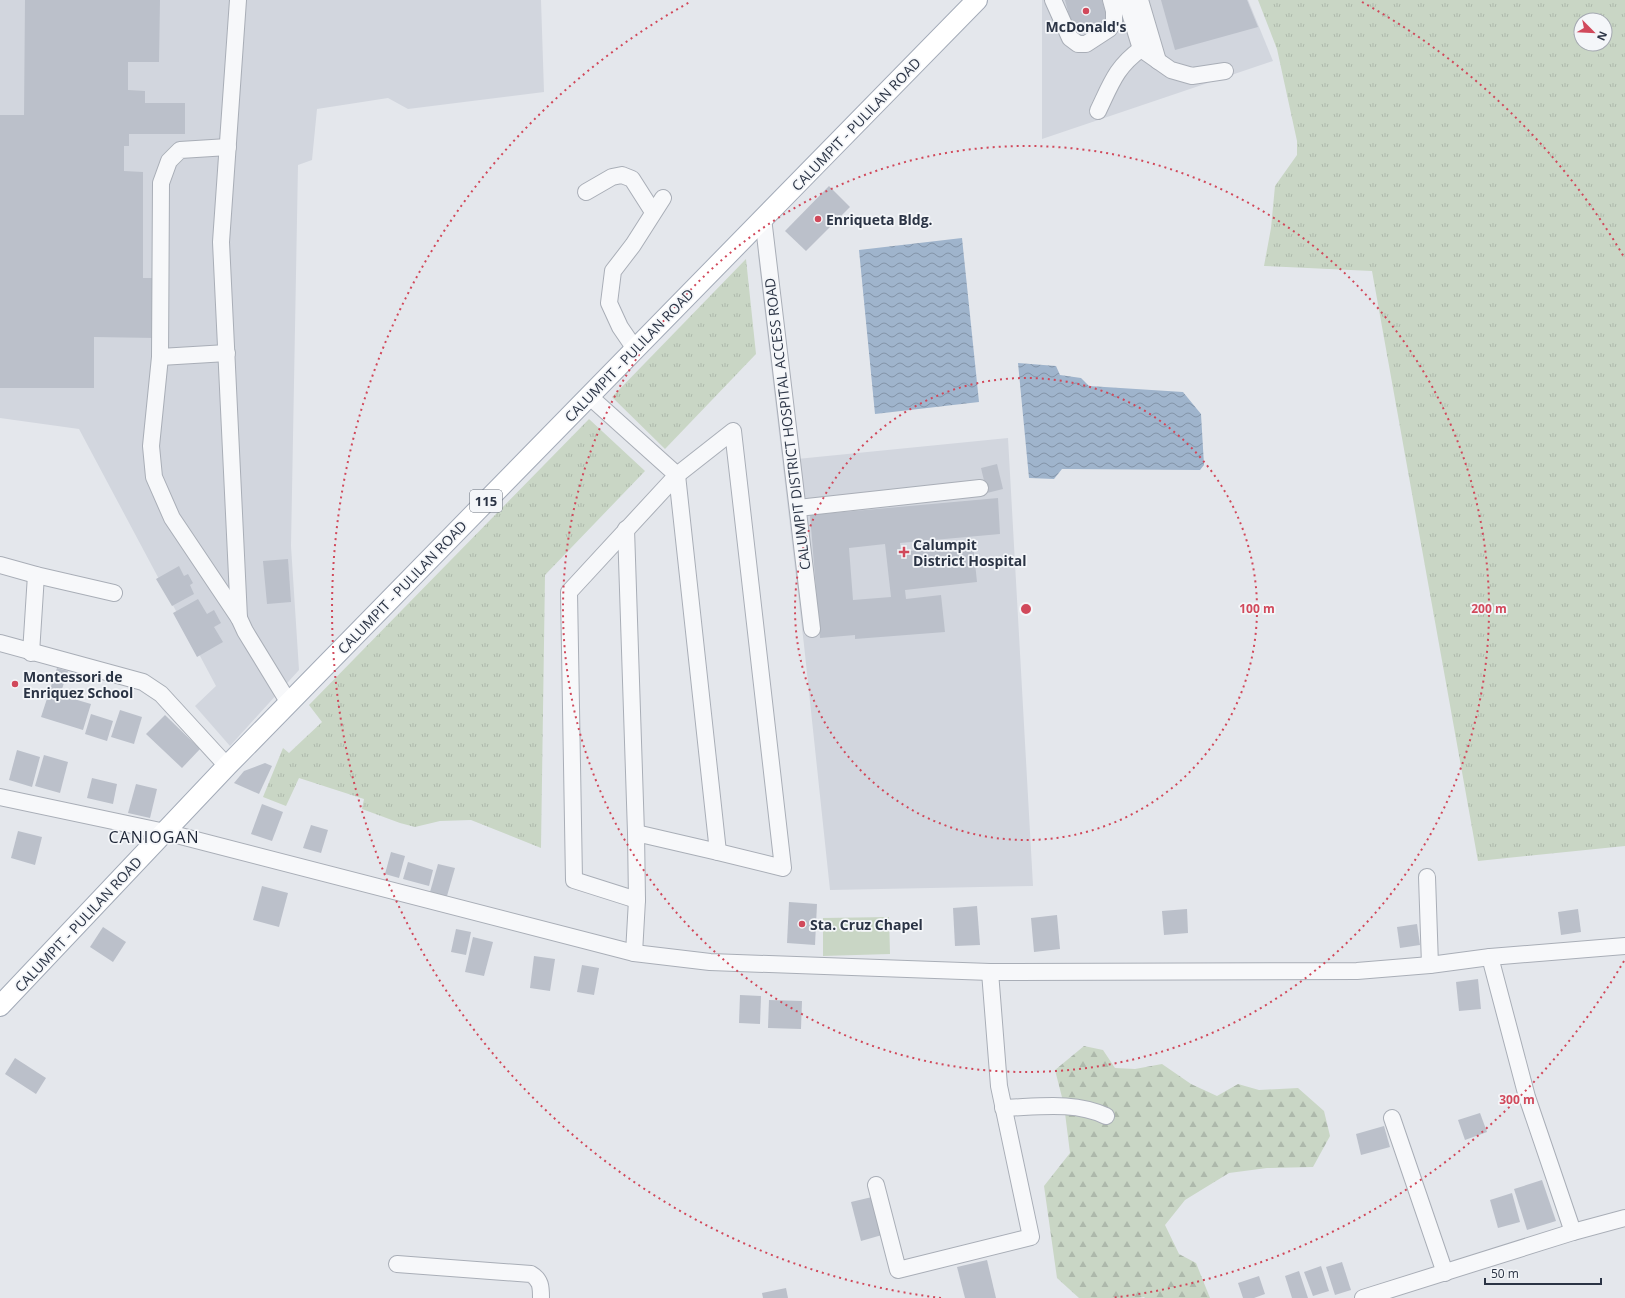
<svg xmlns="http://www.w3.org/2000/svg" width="1625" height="1298" font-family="'Open Sans',sans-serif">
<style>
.built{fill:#d2d6de}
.grass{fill:url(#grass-tufts);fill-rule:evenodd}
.forest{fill:url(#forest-firs)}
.park{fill:#c9d6c5}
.water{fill:url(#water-waves)}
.building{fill:#bbc0ca;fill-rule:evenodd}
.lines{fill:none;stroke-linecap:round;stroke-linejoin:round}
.minor-casing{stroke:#a9aeb7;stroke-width:18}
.major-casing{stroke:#a3abb8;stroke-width:22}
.minor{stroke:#f7f8fa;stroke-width:16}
.major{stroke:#fff;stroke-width:20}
.ring{fill:none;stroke:#d1495b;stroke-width:2;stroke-dasharray:2 4}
.poi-dot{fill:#d1495b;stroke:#f4f6f9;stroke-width:1.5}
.labels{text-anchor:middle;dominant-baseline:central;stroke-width:3.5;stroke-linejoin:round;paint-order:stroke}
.shield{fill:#f4f6f9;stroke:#676e7b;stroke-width:1}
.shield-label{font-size:13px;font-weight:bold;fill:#2b3445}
.poi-label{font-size:14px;font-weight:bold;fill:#2b3445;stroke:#f4f6f9;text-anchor:start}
.street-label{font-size:14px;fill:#2b3445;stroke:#f4f6f9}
.quarter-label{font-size:16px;letter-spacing:1px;fill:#1d2536;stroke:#f4f6f9}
.centre{fill:#d1495b;stroke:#f4f6f9;stroke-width:2}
.ring-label{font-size:12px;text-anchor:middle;font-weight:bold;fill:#d1495b;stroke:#f4f6f9;stroke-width:3.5;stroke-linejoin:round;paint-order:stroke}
</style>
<defs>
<pattern id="grass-tufts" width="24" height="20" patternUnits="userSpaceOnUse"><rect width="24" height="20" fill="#c9d6c5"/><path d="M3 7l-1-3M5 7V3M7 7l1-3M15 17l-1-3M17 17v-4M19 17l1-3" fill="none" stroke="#adb8ab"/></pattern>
<pattern id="forest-firs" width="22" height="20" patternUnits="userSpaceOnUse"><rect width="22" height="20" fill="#c9d6c5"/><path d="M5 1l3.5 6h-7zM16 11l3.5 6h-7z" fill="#adb8ab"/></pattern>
<pattern id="water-waves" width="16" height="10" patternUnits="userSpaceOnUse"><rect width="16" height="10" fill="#9fb4cc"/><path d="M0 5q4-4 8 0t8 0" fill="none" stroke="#8293a7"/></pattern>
</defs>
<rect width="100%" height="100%" fill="#e4e7ec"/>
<!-- built -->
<g class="built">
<polygon points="0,0 541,0 544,92 408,109 388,98 317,109 312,160 298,165 291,546 299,670 230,746 195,706 216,686 79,429 0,418"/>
<polygon points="1042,0 1248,0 1273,61 1042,139"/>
<polygon points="773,238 797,459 1008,438 1033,886 830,890 804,645 758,255"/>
</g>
<!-- grass -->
<g class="grass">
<path d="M 1258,0 L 1625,0 L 1625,846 L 1478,861 L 1372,271 L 1264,266 L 1271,228 L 1275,186 L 1297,155 L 1297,141 L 1277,49 ZM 1581,20 L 1605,20 L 1605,44 L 1581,44 Z"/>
<polygon points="746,259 756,354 665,449 612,397"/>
<polygon points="589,419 645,471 545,575 541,848 471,820 440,821 415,827 400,823 362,809 364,799 299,778 286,806 263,797 283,748 289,753 322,722 309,705"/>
</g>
<!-- forest -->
<polygon class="forest" points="1084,1046 1103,1050 1115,1068 1135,1069 1162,1064 1191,1084 1217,1096 1238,1084 1259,1090 1298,1088 1324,1111 1330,1136 1313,1167 1267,1168 1229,1173 1185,1200 1165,1225 1179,1254 1196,1263 1210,1298 1145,1298 1144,1297 1139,1298 1079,1298 1057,1278 1044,1186 1070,1153 1064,1105 1055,1070"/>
<!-- park -->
<polygon class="park" points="889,917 890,954 823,956 823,918"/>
<!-- water -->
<g class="water">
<polygon points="962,238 979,402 875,414 859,250"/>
<polygon points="1018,363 1056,366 1060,375 1081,378 1089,386 1183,392 1201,414 1204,465 1200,470 1062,469 1054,479 1029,478"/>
</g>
<!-- building -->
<g class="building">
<polygon points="25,0 160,0 159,62 128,62 128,90 145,91 145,103 185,103 185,134 129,134 129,146 124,146 124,171 143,172 143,278 157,278 156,338 94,337 94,388 0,388 0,115 24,115"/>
<polygon points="1065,0 1102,0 1108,22 1073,31"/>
<polygon points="1161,0 1247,0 1258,27 1175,50"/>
<polygon points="829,186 850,207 806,251 785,231"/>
<polygon points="997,464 1003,489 987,493 981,468"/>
<path d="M 998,498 L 1000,534 L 900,543 L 901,552 L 973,544 L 977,582 L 905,590 L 906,599 L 941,595 L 945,632 L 855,639 L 855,635 L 820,638 L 810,515 ZM 885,544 L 891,597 L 853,600 L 849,548 Z"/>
<polygon points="288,559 291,602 267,604 263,561"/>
<polygon points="179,566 184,576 188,574 193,583 190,585 194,594 172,606 156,579"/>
<polygon points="198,599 207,614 214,610 221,623 214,627 223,642 197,657 173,613"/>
<polygon points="57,668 68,671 60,695 91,704 83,730 41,717"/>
<polygon points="120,710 142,717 134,744 111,737"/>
<polygon points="91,714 113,721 107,741 85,734"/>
<polygon points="165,715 200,749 182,768 146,734"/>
<polygon points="17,750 40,757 32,787 9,780"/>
<polygon points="44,755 68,762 60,793 35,786"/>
<polygon points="265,763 272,766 259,794 234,783 244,771"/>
<polygon points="92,778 117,784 113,804 87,798"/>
<polygon points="136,784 157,789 150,818 128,813"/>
<polygon points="262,804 283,812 272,841 251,834"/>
<polygon points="311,825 328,830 321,853 303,848"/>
<polygon points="18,831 42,837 35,865 11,858"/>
<polygon points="391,852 405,856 399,878 385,874"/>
<polygon points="408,862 433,870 429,886 403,879"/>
<polygon points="438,864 455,868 447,896 430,892"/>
<polygon points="262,886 288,893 279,927 253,920"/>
<polygon points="789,902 817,904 815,945 787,943"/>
<polygon points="977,906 980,945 955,946 953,908"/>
<polygon points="1187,909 1188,933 1164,935 1162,911"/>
<polygon points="1578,909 1581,932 1561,935 1558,912"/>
<polygon points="1057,915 1060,949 1034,952 1031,918"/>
<polygon points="1417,924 1420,945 1400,948 1397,927"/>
<polygon points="103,927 126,942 113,962 90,947"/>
<polygon points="456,929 471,932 466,955 451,952"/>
<polygon points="473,937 493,942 484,976 465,972"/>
<polygon points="534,956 555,959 550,991 530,988"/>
<polygon points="582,965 599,968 594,995 577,992"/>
<polygon points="1478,979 1481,1009 1459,1011 1456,982"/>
<polygon points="740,995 761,996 760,1024 739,1023"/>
<polygon points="769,1000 802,1001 801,1029 768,1028"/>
<polygon points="15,1058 46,1078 36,1094 5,1074"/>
<polygon points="1480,1113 1487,1132 1465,1140 1458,1120"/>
<polygon points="1384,1126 1390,1147 1361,1155 1356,1134"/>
<polygon points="1542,1180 1556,1221 1527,1230 1514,1189"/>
<polygon points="1512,1193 1520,1222 1498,1228 1490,1200"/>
<polygon points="872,1197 882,1235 861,1241 851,1202"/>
<polygon points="987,1260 996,1298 965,1298 957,1267"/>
<polygon points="1342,1262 1351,1290 1335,1295 1326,1267"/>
<polygon points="1321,1266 1329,1291 1313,1296 1304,1272"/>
<polygon points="1299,1271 1308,1298 1292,1298 1285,1276"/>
<polygon points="1259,1276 1265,1294 1254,1298 1243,1298 1238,1283"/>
<polygon points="786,1288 788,1298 763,1298 762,1293"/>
</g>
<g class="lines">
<defs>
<g id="minor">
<polyline points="238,0 221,242 239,618"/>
<polyline points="1053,0 1070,38 1078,44 1086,44 1109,29 1114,22 1114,11 1111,0"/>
<polyline points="1126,0 1141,49 1171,70 1192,76 1225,71"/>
<polyline points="1140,0 1158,61"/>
<path d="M 1098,111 C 1111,84 1116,67 1141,49"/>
<polyline points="228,147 180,150 169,161 161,183 160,357 151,446 154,477 172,518 239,618 245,631 289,703"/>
<polyline points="586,192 612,177 622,175 632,179 653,212"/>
<polyline points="763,218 812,629"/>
<polyline points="635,349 620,327 609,303 613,271 633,245 663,198"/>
<polyline points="160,357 227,353"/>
<polyline points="589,396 677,475 718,852 636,833"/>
<polyline points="798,508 980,488"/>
<polyline points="626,529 636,833 637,900 634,953"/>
<polyline points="0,565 36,575 114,593"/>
<polyline points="0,643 143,682 161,694 227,766"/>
<polyline points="31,653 36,575"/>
<polyline points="0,797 165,832 634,953 710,962 990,972 1357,971 1430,965 1490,957 1625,946"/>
<polyline points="1427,877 1430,965"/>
<polyline points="637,900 574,880 569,592 677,475 733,431 783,868 718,852"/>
<polyline points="1490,957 1527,1097 1573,1232"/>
<path d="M 1003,1108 C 1038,1107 1074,1101 1106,1116"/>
<polyline points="1392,1118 1445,1273"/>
<polyline points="876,1185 898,1270 1031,1237 999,1086 990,972"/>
<path d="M 397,1264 L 531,1274 C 541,1280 541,1287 541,1298"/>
<polyline points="1363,1298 1573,1232 1625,1218"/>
</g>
<polyline id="major" points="0,1006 227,766 977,0"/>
</defs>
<!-- minor casing -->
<use href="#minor" class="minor-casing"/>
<!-- major casing -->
<use href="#major" class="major-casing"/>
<!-- minor -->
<use href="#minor" class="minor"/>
<!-- major -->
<use href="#major" class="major"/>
</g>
<!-- distance rings -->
<g class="ring">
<circle cx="1026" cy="609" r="231"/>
<circle cx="1026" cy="609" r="463"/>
<path d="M1624 961A694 694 0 0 1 1111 1298M941 1298A694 694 0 0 1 690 2M1362 2A694 694 0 0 1 1624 257"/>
</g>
<!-- markers -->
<g class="poi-dot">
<circle cx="1086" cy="11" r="4"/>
<circle cx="818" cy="219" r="4"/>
<path d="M902 546h4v4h4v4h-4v4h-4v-4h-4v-4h4z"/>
<circle cx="15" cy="684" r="4"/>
<circle cx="802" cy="924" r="4"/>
</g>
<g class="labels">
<!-- shield labels -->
<rect class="shield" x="470" y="490" width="32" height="22" rx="3"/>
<g class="shield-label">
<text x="486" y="501">115</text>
</g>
<!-- poi labels -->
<g class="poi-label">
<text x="1086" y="26" text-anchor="middle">McDonald's</text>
<text x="826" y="219">Enriqueta Bldg.</text>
<text x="913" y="544">Calumpit<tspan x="913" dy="16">District Hospital</tspan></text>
<text x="23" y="676">Montessori de<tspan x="23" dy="16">Enriquez School</tspan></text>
<text x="810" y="924">Sta. Cruz Chapel</text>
</g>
<!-- street labels -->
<g class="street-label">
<text transform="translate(856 124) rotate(-46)">CALUMPIT - PULILAN ROAD</text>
<text transform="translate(629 355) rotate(-46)">CALUMPIT - PULILAN ROAD</text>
<text transform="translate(787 424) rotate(-97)">CALUMPIT DISTRICT HOSPITAL ACCESS ROAD</text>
<text transform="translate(402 587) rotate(-46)">CALUMPIT - PULILAN ROAD</text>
<text transform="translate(78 924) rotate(-47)">CALUMPIT - PULILAN ROAD</text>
</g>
<!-- quarter labels -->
<g class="quarter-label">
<text x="154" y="837">CANIOGAN</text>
</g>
</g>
<circle cx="1026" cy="609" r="6" class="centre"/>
<g class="ring-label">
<text x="1257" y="613">100 m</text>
<text x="1489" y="613">200 m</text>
<text x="1517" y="1104">300 m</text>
</g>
<!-- north arrow -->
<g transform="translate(1593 32) rotate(114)"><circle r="19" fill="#f4f6f9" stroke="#a4a8b1"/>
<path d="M0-3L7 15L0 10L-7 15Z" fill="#d1495b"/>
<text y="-6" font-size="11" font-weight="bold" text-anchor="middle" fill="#2b3445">N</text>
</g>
<!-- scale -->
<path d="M1485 1278v6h116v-6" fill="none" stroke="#2b3445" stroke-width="2"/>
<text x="1491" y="1278" font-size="12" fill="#2b3445" stroke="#f4f6f9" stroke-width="3" paint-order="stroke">50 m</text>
</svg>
